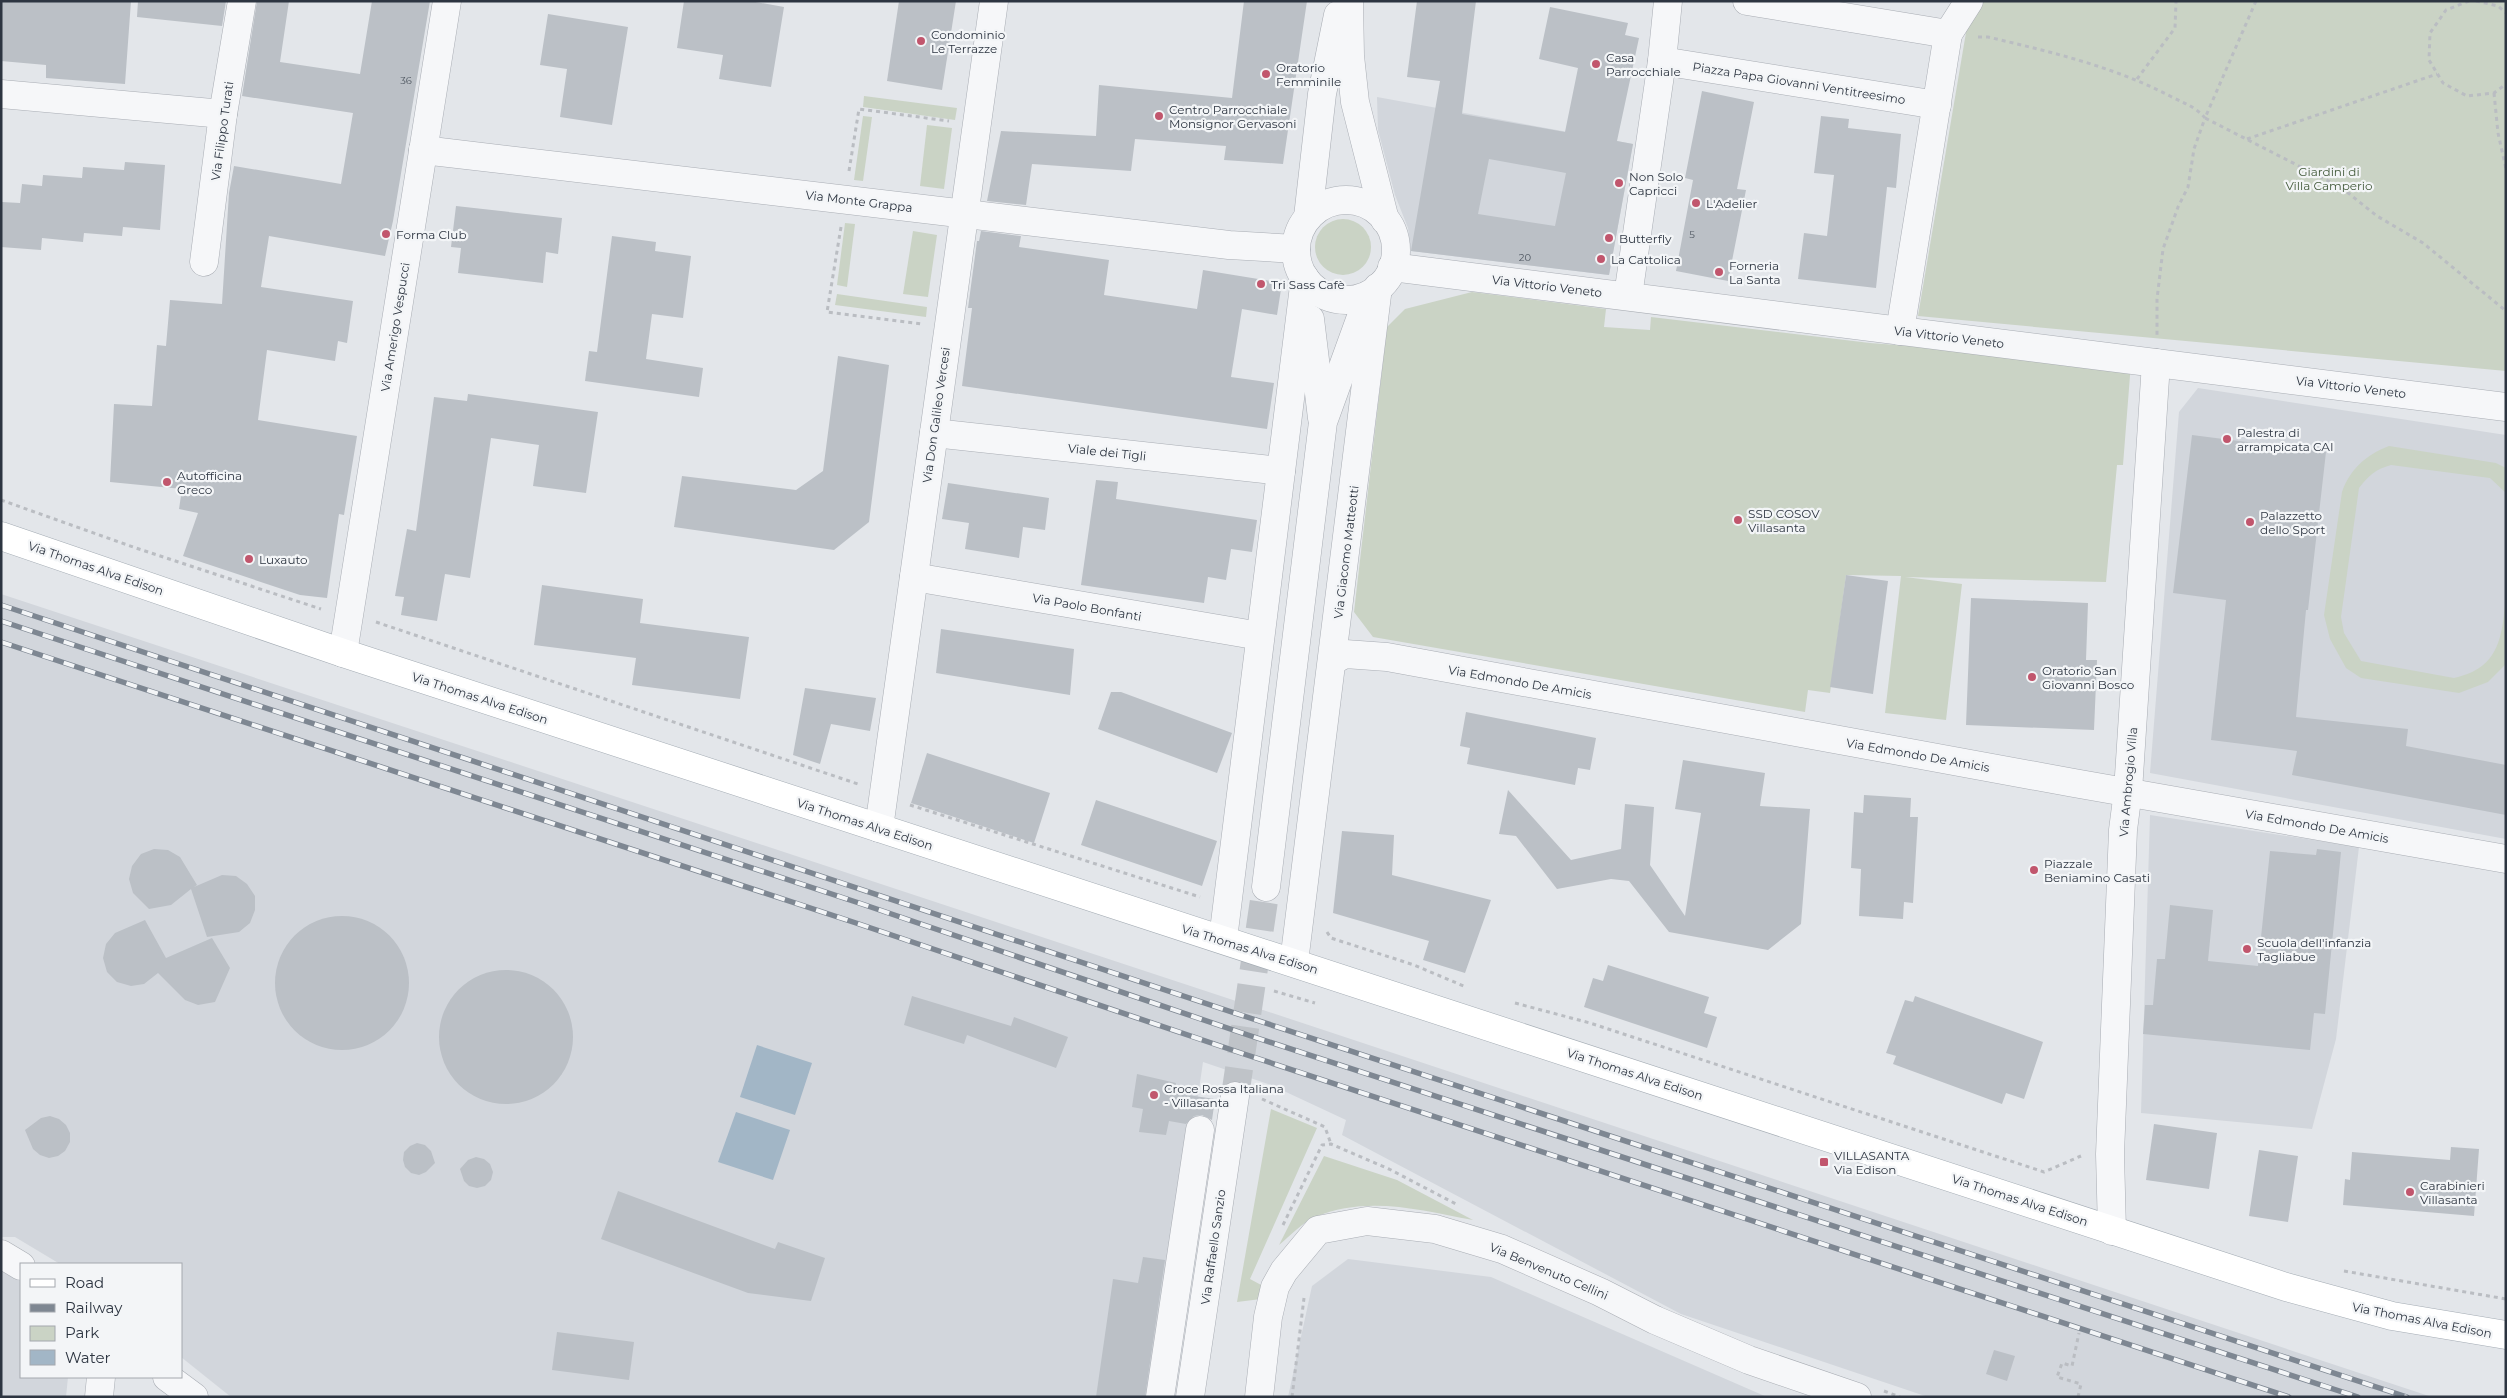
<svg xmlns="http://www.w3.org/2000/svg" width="2507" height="1398" font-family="Montserrat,sans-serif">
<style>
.built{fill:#d2d6dc}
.green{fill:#cad3c5}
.water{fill:#a2b6c6}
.building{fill:#bbc0c6;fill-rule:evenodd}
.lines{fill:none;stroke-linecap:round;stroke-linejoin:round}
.minor-tunnel{stroke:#bfc3c8;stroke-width:28;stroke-dasharray:28 14;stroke-linecap:butt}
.minor-casing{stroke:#a9adb4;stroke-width:29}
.major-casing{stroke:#a4acb4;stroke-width:29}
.path{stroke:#babdc2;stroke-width:3;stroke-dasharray:4 4;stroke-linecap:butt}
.minor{stroke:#f6f7f9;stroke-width:28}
.major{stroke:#fff;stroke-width:28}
.rail-casing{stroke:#7e8792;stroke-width:5.5}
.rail{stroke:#f3f5f7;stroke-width:4;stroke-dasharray:11;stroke-linecap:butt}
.poi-dot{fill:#c1566d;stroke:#f3f5f7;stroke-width:2}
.labels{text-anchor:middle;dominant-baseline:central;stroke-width:4.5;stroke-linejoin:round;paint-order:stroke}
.number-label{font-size:10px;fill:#505862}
.poi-label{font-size:12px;fill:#2d3541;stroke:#f3f5f7;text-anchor:start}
.street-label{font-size:12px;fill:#2d3541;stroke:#f3f5f7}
.park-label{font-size:12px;fill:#445b3c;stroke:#f3f5f7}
</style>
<rect width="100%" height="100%" fill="#e3e6ea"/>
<!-- built -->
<g class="built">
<polygon points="1377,97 1633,144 1609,275 1411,251 1408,228 1395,195 1378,130"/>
<polygon points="2198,388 2506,435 2506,839 2150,773 2179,412"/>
<polygon points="1,594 1236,1001 2432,1397 1928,1397 1681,1314 1342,1135 1346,1120 1271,1085 1203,1062 1154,1397 231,1397 181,1357 181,1264 60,1264 15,1237 1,1237"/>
<polygon points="2150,815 2359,847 2336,1039 2312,1129 2141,1113"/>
<polygon points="1348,1259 1491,1277 1767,1397 1288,1397 1312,1286"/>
<polygon points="1,1270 21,1282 21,1377 68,1377 66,1397 1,1397"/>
</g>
<!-- green -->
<g class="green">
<polygon points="1977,1 2506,1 2506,371 1918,316 1971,3"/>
<polygon points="864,96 957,108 955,120 863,107"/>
<polygon points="863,116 872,117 863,181 854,180"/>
<polygon points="927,125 952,128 944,189 920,186"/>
<circle cx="1343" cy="247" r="28"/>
<polygon points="845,223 855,224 847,287 837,285"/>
<polygon points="913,231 937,235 928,297 903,294"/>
<polygon points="1472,292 1606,309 1604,327 1650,330 1651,317 1870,343 2131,363 2123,465 2117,465 2106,582 1905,577 1962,584 1946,720 1885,713 1901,576 1846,575 1830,693 1808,690 1805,712 1373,637 1354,612 1387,327 1405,309"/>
<polygon points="837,294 927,307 926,317 835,305"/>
<path d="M 2389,446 L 2496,463 L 2506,468 L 2506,493 L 2490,478 L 2391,465 C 2376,469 2368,476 2359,488 L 2341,617 L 2344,633 L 2361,661 L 2454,678 C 2501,668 2502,635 2506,595 L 2506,664 L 2488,682 L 2459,693 L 2361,678 L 2346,668 L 2330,639 L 2324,615 L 2342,492 C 2350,469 2366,455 2389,446 Z"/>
<polygon points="1271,1109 1317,1128 1250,1279 1263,1286 1261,1299 1237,1302"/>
<path d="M 1324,1156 L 1397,1180 L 1473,1220 C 1420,1210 1367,1195 1315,1217 C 1303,1222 1290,1236 1279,1245 Z"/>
</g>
<!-- water -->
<g class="water">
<polygon points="757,1045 812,1063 795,1115 740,1097"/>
<polygon points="736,1112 790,1130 773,1180 718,1162"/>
</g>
<!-- building -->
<g class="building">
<polygon points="1,1 131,1 125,84 46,78 46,65 1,61"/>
<polygon points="138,1 226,1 222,26 137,17"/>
<polygon points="257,1 289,1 280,62 360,74 372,1 430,1 393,221 385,256 269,236 261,287 353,301 347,343 338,341 335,361 267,350 258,420 357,436 344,515 339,514 327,598 300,595 183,556 198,513 179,509 182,489 110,482 114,404 152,406 157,345 166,346 170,300 222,304 229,193 234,166 341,184 353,113 242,96"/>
<polygon points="684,1 750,1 784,7 771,87 719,79 723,55 677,48"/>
<polygon points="899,1 956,1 942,90 887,81"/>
<polygon points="1244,1 1307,1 1283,164 1224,160 1226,146 1135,139 1131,171 1032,164 1026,205 987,201 1001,131 1096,136 1099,85 1232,98"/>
<path d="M 1417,1 L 1476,1 L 1462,114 L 1565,132 L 1578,68 L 1539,59 L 1550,7 L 1628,23 L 1625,35 L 1639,38 L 1617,141 L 1633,144 L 1609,275 L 1411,251 L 1440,81 L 1407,77 ZM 1489,159 L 1566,173 L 1555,226 L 1478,214 Z"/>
<polygon points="548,14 628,27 612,125 560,117 567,69 540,65"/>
<polygon points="1702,91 1754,102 1737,189 1746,190 1728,281 1676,271 1693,180 1685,178"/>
<polygon points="1821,116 1849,119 1848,128 1901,134 1896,188 1887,187 1876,288 1798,279 1804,233 1827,236 1834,175 1814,173"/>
<polygon points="125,162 165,165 160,230 123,227 122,236 84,233 83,242 42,238 41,250 1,247 2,202 20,203 22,184 42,186 43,175 82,178 83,167 124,170"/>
<polygon points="456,206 562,218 558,254 546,252 543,283 458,273 461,248 451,247"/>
<polygon points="981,231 1021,236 1019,247 1109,260 1104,295 1197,309 1203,270 1282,283 1277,315 1242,309 1231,377 1274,383 1267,429 962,386 972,308 968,308 977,241 979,241"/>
<polygon points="612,236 656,242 655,251 691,256 683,318 652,314 646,359 703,368 699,397 585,381 589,351 597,352"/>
<polygon points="838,356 889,365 869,522 834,550 674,527 682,476 796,490 823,471"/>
<polygon points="468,394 598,412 586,493 533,486 539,445 491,438 470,578 445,574 437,621 401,615 404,597 395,596 407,529 416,531 434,397 467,401"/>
<polygon points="2192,435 2326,452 2308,610 2306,610 2296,717 2408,729 2406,746 2506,765 2506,815 2292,775 2297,751 2211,740 2226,600 2173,593"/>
<polygon points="1096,480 1118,482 1116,499 1257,520 1252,552 1231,549 1226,580 1208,577 1204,603 1081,585"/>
<polygon points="948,483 1049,498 1045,530 1023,527 1019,558 965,549 969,523 942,519"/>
<polygon points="1846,575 1888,581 1873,694 1830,687"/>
<polygon points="542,585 643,599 640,623 749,637 740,699 632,685 636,658 534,645"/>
<polygon points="1971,598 2088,603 2086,660 2097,660 2094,730 1966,725"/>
<polygon points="941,629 1074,649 1070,695 936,673"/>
<polygon points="805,688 876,698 870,731 831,724 820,764 793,755"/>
<polygon points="1111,692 1121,692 1232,733 1217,773 1098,729"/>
<polygon points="1466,712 1596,738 1590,770 1578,768 1575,785 1467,764 1470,748 1460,746"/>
<polygon points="927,753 1050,793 1034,843 911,803"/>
<polygon points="1683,760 1765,773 1760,806 1810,809 1801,924 1768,950 1669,932 1629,881 1611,879 1557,889 1516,836 1499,834 1508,790 1571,860 1621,849 1625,804 1654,807 1650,865 1685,916 1701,813 1675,809"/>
<polygon points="1864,795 1911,798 1910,817 1918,817 1913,903 1904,902 1903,919 1859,916 1861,869 1851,868 1854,812 1863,813"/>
<polygon points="1096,800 1217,841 1202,886 1081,845"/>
<polygon points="1342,831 1394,835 1392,875 1491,900 1465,973 1423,960 1429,941 1333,913"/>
<polygon points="154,849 168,850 180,857 197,885 194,887 222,875 236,876 247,884 255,896 255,910 250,923 239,932 207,937 191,889 171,905 149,909 133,893 129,879 132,866 141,854"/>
<polygon points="2317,849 2341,852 2325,1014 2314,1013 2310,1050 2143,1034 2145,1005 2153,1005 2157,959 2165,959 2170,905 2213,910 2208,961 2258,966 2270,851 2316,855"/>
<circle cx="342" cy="983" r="67"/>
<polygon points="145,920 166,958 212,938 230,968 215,1002 198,1005 185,1000 158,973 144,984 131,986 117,982 107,972 103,958 106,944 115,933"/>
<polygon points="1608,965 1709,997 1704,1013 1717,1017 1707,1048 1584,1007 1593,978 1603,981"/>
<circle cx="506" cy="1037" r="67"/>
<polygon points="912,996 1011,1026 1014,1017 1068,1037 1056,1068 967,1035 964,1044 904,1025"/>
<polygon points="1915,996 2043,1042 2024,1099 2006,1093 2002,1104 1893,1064 1896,1056 1886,1053 1905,1000 1913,1002"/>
<polygon points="1137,1074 1176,1083 1174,1093 1215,1099 1212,1120 1202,1115 1194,1116 1186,1124 1169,1121 1166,1135 1139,1132 1143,1109 1132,1107"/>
<polygon points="50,1116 59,1119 66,1125 70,1133 70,1142 65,1151 58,1156 49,1158 40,1155 33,1149 25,1130 41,1118"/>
<polygon points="2154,1124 2217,1133 2209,1189 2146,1180"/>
<polygon points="417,1143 425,1145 431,1151 435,1163 426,1172 419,1175 411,1173 405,1167 403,1160 404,1152 410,1146"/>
<polygon points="2451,1147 2479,1149 2474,1216 2343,1205 2345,1179 2350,1180 2352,1152 2450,1160"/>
<polygon points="2259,1150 2298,1156 2288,1222 2249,1216"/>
<polygon points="476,1157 484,1159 490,1164 493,1172 491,1180 485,1186 477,1188 469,1186 464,1181 460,1169 468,1160"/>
<polygon points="618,1191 775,1249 778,1242 825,1258 811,1301 748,1293 601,1239"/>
<polygon points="1143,1257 1165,1260 1145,1397 1096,1397 1113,1279 1138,1283"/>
<polygon points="557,1332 634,1342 629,1380 552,1370"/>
<polygon points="1994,1350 2015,1356 2007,1381 1986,1374"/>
</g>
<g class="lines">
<!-- minor-tunnel -->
<polyline class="minor-tunnel" points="1235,1096 1266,887"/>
<defs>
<g id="minor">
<polyline points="1349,1 1350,56 1355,102 1385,220"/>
<polyline points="1747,1 1948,34 1900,331"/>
<polyline points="1948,34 1969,1"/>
<polyline points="1662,61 1937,105"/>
<polyline points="1,94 223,114"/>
<polyline points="423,150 1229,245 1296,249"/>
<circle cx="1346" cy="250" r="50"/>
<polyline points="1308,217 1322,94 1338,15"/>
<polyline points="204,262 223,114 242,1"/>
<polyline points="1392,267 2506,407"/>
<polyline points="1628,296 1662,61 1668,1"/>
<polyline points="1310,319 1322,418"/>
<polyline points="934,433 1281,471"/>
<polyline points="914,577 1260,636"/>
<polyline points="343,653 447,1"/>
<polyline points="1332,661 1345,654 1387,657 2074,783 2506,859"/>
<polyline points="879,828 994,1"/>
<polyline points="1266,887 1323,422 1361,317 1368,306"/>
<polyline points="1223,939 1305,278"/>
<polyline points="1294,962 1378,287"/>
<polyline points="2112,1231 2110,1154 2123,830 2128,791 2156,363"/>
<polyline points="1,1254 21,1266"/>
<polyline points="167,1377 194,1397"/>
<polyline points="99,1397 101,1377"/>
<polyline points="1160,1397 1200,1130"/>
<polyline points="1190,1397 1235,1096"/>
<polyline points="1259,1397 1268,1317 1275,1287 1284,1271 1318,1230 1367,1221 1435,1229 1502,1249 1600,1292 1655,1320 1749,1360 1857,1397"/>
</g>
<polyline id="major" points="1,536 343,653 2286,1287 2392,1316 2506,1335"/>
</defs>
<!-- minor casing -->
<use href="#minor" class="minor-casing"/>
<!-- major casing -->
<use href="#major" class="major-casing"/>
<!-- path -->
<g class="path">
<polyline points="2256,1 2205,118 2342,188 2377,216 2423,243 2506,311"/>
<polyline points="2469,1 2446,10 2430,33 2429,60 2443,83 2467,96 2494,93 2506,84"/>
<polyline points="2476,1 2498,6 2506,13"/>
<path d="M 1978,37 L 1988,37 C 2051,52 2112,66 2170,96 C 2183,103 2195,106 2205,118 L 2194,149 L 2188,187 L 2178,207 L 2163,249 L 2157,299 L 2157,335"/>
<polyline points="2137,79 2175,28 2176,1"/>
<polyline points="2494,93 2498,133 2506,169"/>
<polyline points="2247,139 2437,74"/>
<polyline points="849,171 859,109 949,121"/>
<polyline points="841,227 827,312 922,324"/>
<polyline points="1,500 133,547 321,609"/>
<polyline points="376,622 858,784"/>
<polyline points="910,805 1200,897"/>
<polyline points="1327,932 1331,938 1414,965 1466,987"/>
<polyline points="1274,991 1315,1003"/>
<polyline points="1515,1003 1590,1023 2044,1172 2081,1156"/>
<polyline points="1262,1099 1325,1127 1331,1144"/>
<polyline points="1283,1225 1322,1145 1331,1144 1389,1169 1456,1204"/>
<polyline points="2344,1271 2506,1299"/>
<polyline points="1884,1391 1900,1397"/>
<polyline points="1292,1397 1304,1298"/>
<polyline points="2078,1397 2081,1384 2057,1377 2062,1363 2072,1366 2079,1333"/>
</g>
<!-- minor -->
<use href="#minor" class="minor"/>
<!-- major -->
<use href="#major" class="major"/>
<defs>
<g id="rail">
<polyline points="1,605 1250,1018 2407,1397"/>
<polyline points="1,621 859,903 1248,1035 2358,1397"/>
<polyline points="1,642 856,923 1244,1054 2289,1397"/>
</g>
</defs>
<!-- rail casing -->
<use href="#rail" class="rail-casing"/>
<!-- rail -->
<use href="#rail" class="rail"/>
</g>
<!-- markers -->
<g class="poi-dot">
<circle cx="921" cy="41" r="5"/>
<circle cx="1596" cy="64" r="5"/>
<circle cx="1266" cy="74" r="5"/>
<circle cx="1159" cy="116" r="5"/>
<circle cx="1619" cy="183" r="5"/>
<circle cx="1696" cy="203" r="5"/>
<circle cx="386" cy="234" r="5"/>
<circle cx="1609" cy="238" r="5"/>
<circle cx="1601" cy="259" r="5"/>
<circle cx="1719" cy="272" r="5"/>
<circle cx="1261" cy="284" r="5"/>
<circle cx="2227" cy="439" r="5"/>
<circle cx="167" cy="482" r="5"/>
<circle cx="1738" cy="520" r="5"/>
<circle cx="2250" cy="522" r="5"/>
<circle cx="249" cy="559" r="5"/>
<circle cx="2032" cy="677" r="5"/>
<circle cx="2034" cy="870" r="5"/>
<circle cx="2247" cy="949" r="5"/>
<circle cx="1154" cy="1095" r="5"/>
<rect x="1819" y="1157" width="10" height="10" rx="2.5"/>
<circle cx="2410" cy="1192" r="5"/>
</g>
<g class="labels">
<!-- number labels -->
<g class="number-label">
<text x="406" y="80">36</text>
<text x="1692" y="234">5</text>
<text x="1525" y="257">20</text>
</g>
<!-- poi labels -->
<g class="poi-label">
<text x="931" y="34">Condominio<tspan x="931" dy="14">Le Terrazze</tspan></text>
<text x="1606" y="57">Casa<tspan x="1606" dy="14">Parrocchiale</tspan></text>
<text x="1276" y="67">Oratorio<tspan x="1276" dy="14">Femminile</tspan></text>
<text x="1169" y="109">Centro Parrocchiale<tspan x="1169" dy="14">Monsignor Gervasoni</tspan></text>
<text x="1629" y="176">Non Solo<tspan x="1629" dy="14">Capricci</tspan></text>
<text x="1706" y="203">L'Adelier</text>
<text x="396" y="234">Forma Club</text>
<text x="1619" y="238">Butterfly</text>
<text x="1611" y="259">La Cattolica</text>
<text x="1729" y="265">Forneria<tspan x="1729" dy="14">La Santa</tspan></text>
<text x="1271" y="284">Tri Sass Cafè</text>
<text x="2237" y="432">Palestra di<tspan x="2237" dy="14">arrampicata CAI</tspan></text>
<text x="177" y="475">Autofficina<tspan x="177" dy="14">Greco</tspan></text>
<text x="1748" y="513">SSD COSOV<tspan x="1748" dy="14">Villasanta</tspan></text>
<text x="2260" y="515">Palazzetto<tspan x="2260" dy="14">dello Sport</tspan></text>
<text x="259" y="559">Luxauto</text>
<text x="2042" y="670">Oratorio San<tspan x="2042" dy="14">Giovanni Bosco</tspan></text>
<text x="2044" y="863">Piazzale<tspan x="2044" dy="14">Beniamino Casati</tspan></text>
<text x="2257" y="942">Scuola dell'infanzia<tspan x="2257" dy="14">Tagliabue</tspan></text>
<text x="1164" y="1088">Croce Rossa Italiana<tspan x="1164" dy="14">- Villasanta</tspan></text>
<text x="1834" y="1155">VILLASANTA<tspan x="1834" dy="14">Via Edison</tspan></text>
<text x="2420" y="1185">Carabinieri<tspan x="2420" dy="14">Villasanta</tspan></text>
</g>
<!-- street labels -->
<g class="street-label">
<text transform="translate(1799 83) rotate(9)">Piazza Papa Giovanni Ventitreesimo</text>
<text transform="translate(222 131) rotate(-82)">Via Filippo Turati</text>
<text transform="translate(859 201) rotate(7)">Via Monte Grappa</text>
<text transform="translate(1547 286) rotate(7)">Via Vittorio Veneto</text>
<text transform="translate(395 327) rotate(-81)">Via Amerigo Vespucci</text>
<text transform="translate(1949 337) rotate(7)">Via Vittorio Veneto</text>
<text transform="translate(2351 387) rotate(7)">Via Vittorio Veneto</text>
<text transform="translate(936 415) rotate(-82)">Via Don Galileo Vercesi</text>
<text transform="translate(1107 452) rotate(6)">Viale dei Tigli</text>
<text transform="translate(1346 552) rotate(-83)">Via Giacomo Matteotti</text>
<text transform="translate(96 568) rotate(19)">Via Thomas Alva Edison</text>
<text transform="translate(1087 607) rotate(10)">Via Paolo Bonfanti</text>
<text transform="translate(1520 682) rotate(10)">Via Edmondo De Amicis</text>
<text transform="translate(480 698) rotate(18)">Via Thomas Alva Edison</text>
<text transform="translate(1918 755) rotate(10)">Via Edmondo De Amicis</text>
<text transform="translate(2128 782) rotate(-85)">Via Ambrogio Villa</text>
<text transform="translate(865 824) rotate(18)">Via Thomas Alva Edison</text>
<text transform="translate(2317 826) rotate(10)">Via Edmondo De Amicis</text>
<text transform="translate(1250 949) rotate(17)">Via Thomas Alva Edison</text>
<text transform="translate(1635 1074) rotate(18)">Via Thomas Alva Edison</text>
<text transform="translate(2020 1200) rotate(18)">Via Thomas Alva Edison</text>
<text transform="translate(1213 1247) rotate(-82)">Via Raffaello Sanzio</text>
<text transform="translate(1549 1271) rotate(23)">Via Benvenuto Cellini</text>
<text transform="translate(2422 1320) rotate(11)">Via Thomas Alva Edison</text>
</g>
<!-- park labels -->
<g class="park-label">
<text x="2329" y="171">Giardini di<tspan x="2329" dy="14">Villa Camperio</tspan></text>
</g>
</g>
<!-- border -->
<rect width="2507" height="1398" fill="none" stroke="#2d3541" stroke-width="5"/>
<!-- legend -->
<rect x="20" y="1263" width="162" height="115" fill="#f3f5f7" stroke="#a4a8ae"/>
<rect x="30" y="1279" width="25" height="8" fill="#ffffff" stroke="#a4a8ae"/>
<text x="65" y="1288" font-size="15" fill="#2d3541">Road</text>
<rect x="30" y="1304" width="25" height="8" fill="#7e8792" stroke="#a4a8ae"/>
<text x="65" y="1313" font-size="15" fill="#2d3541">Railway</text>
<rect x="30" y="1326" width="25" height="15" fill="#cad3c5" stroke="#a4a8ae"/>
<text x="65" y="1338" font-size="15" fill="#2d3541">Park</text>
<rect x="30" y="1350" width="25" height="15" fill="#a2b6c6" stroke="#a4a8ae"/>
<text x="65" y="1363" font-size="15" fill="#2d3541">Water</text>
</svg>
